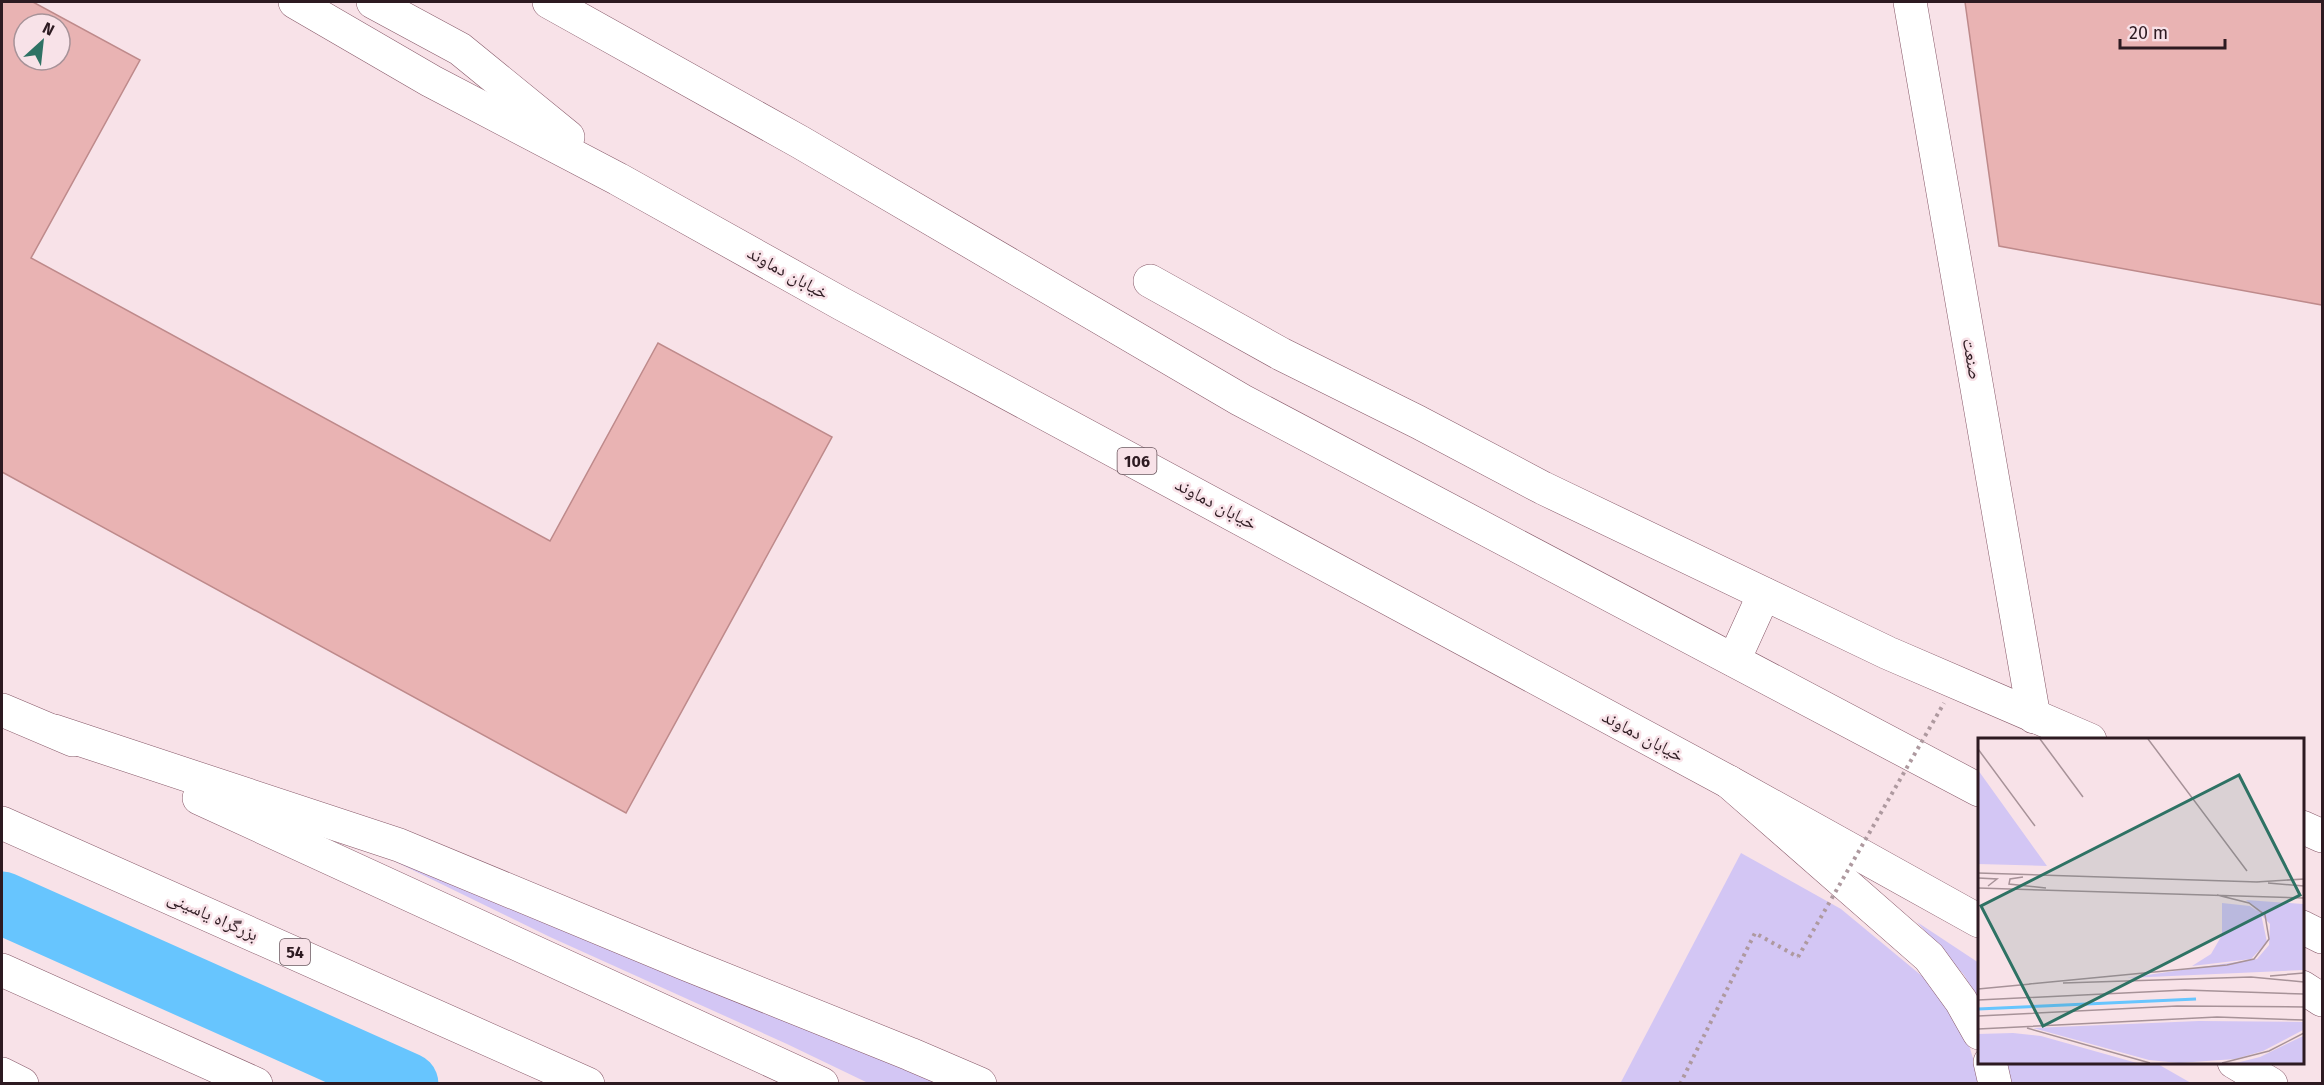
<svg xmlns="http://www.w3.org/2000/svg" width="2324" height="1085" font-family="'Fira Sans','Noto Naskh Arabic',sans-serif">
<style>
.green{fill:#d3c6f4}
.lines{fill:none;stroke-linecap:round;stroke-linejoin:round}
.river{stroke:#67c5fe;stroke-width:63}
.building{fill:#e9b3b3;stroke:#be8a8b;stroke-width:1.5;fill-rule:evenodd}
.minor-casing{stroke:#865868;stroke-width:34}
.major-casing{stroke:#865868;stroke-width:34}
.highway-casing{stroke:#865868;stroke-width:34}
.path{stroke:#ae999f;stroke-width:4;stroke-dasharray:3 4.5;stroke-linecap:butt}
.minor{stroke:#fff;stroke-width:33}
.major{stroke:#fff;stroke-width:33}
.highway{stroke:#fff;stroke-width:33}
.path-bridge{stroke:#ae999f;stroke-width:4;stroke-dasharray:3 4.5;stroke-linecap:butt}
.labels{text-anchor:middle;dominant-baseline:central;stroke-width:5;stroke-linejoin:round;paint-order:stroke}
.shield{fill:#f8e2e8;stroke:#6a565d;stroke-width:1.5}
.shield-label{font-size:16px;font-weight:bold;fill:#2d1a21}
.street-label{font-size:18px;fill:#2d1a21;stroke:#f8e2e8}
.inset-river{fill:none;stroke:#67c5fe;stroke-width:3}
.inset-road{fill:none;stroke:#a79298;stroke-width:1.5}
.view{fill:#2e7264;fill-opacity:0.15;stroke:#2e7264;stroke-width:3}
.inset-edge{fill:none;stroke:#2d1a21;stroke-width:3}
</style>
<rect width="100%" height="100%" fill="#f8e2e8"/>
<!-- green -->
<g class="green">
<polygon points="1741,853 1841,909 1928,981 1968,1042 1981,1084 1620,1084"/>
<polygon points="390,859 477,887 949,1083 868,1083 787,1044 550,937"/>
<polygon points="1917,922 1979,963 1979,1001 1964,975"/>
<polygon points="2003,1063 2156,1063 2191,1083 2007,1083"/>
</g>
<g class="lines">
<!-- river -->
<polyline class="river" points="2,903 407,1084"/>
</g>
<!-- building -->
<g class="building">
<path d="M 2,2 L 33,2 L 140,60 L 31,258 L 550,541 L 658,343 L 832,437 L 626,813 L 2,472 ZM 24,24 L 60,24 L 60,60 L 24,60 Z"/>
<polygon points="1965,2 2322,2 2322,305 1999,246"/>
</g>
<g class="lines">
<defs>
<g id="minor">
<polyline points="1910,2 2034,717"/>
<polyline points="1150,281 1281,354 1418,422 1543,488 1888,653 2090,740"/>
<polyline points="1734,660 1764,594"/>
<polyline points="2302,827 2322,836"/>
</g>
<g id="major">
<polyline points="295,2 431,81 618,179 842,304 1729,782 1979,921"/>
<polyline points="373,2 460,49 568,137"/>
<polyline points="549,2 800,142 1241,400 1979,790"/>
<polyline points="2302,987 2322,1000"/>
<polyline points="2234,1062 2271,1084"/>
</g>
<g id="highway">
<polyline points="2,710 73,740"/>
<polyline points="54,731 399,845 686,964 910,1054 980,1084"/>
<polyline points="1729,782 1929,957 1961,1001 1979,1033"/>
<polyline points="199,798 822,1084"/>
<polyline points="2,823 588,1084"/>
<polyline points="2302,927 2322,937"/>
<polyline points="2,970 256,1084"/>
<polyline points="1990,1062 1995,1084"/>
<polyline points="2,1074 22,1084"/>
</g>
</defs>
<!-- minor casing -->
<use href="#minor" class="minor-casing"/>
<!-- major casing -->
<use href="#major" class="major-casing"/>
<!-- highway casing -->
<use href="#highway" class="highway-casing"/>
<!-- path -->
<polyline class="path" points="1680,1084 1755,933 1798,957"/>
<!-- minor -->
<use href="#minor" class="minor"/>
<!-- major -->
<use href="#major" class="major"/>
<!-- highway -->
<use href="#highway" class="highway"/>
<!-- path-bridge -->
<polyline class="path-bridge" points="1798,957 1944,703"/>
</g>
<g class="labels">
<!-- shield labels -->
<g class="shield">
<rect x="1117.5" y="448" width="39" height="26" rx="4.5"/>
<rect x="280" y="939" width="30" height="26" rx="4.5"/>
</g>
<g class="shield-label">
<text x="1137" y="461">106</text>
<text x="295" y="952">54</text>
</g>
<!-- street labels -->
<g class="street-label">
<text transform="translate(788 273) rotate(29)">خیابان دماوند</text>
<text transform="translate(1972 359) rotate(80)">صنعت</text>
<text transform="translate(1216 504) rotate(28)">خیابان دماوند</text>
<text transform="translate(1643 736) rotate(28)">خیابان دماوند</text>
<text transform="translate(213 916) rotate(24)">بزرگراه یاسینی</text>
</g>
</g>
<!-- overview -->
<g transform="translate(1978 738)">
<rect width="326" height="326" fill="#f8e2e8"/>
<path d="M 0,32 L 69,128 L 0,126 ZM 268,162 L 325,166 L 325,232 L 149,240 L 279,221 L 291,207 L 292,186 ZM 244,165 L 272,168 L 283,176 L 289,204 L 273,221 L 214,228 L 233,216 L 244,197 ZM 221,283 L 326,284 L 325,292 L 285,313 L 257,321 L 201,325 L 171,322 L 55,290 ZM 35,295 L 63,298 L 159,325 L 0,325 L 0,296 ZM 325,298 L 325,325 L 258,325 L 282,319 Z" fill="#d3c6f4"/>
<path class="inset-river" d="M 0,271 L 218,261"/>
<path class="inset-road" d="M 62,1 L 105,59M 170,1 L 269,133M 0,11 L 57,88M 0,135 L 280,144M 45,139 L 32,141 L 31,146 L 68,150M 0,140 L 19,141 L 10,148M 278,144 L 326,141M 290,145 L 326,148M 0,150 L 326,160M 292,238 L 326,235M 85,245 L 273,239 L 326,244M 51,246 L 249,227 L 276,221 L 291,201 L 287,177 L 271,165 L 239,157M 0,251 L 53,246M 0,262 L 207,252 L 326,256M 0,278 L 199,268 L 326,269M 49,290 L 172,325M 0,291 L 239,279 L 326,282M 244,325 L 291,313 L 326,295"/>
<path class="view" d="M 261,37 L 322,157 L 65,288 L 3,168 Z"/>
<rect width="326" height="326" class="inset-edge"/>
</g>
<!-- border -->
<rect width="2324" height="1085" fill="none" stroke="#2d1a21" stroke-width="6"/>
<!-- north arrow -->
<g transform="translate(42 42) rotate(27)"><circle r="28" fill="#f8e2e8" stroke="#a79298" stroke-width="1.5"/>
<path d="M0-4.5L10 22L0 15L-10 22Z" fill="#2e7264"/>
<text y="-9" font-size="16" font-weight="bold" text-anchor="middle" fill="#2d1a21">N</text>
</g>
<!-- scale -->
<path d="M2120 39v9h105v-9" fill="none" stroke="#2d1a21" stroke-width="3"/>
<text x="2129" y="39" font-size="18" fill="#2d1a21" stroke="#f8e2e8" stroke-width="4.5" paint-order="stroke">20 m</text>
</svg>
